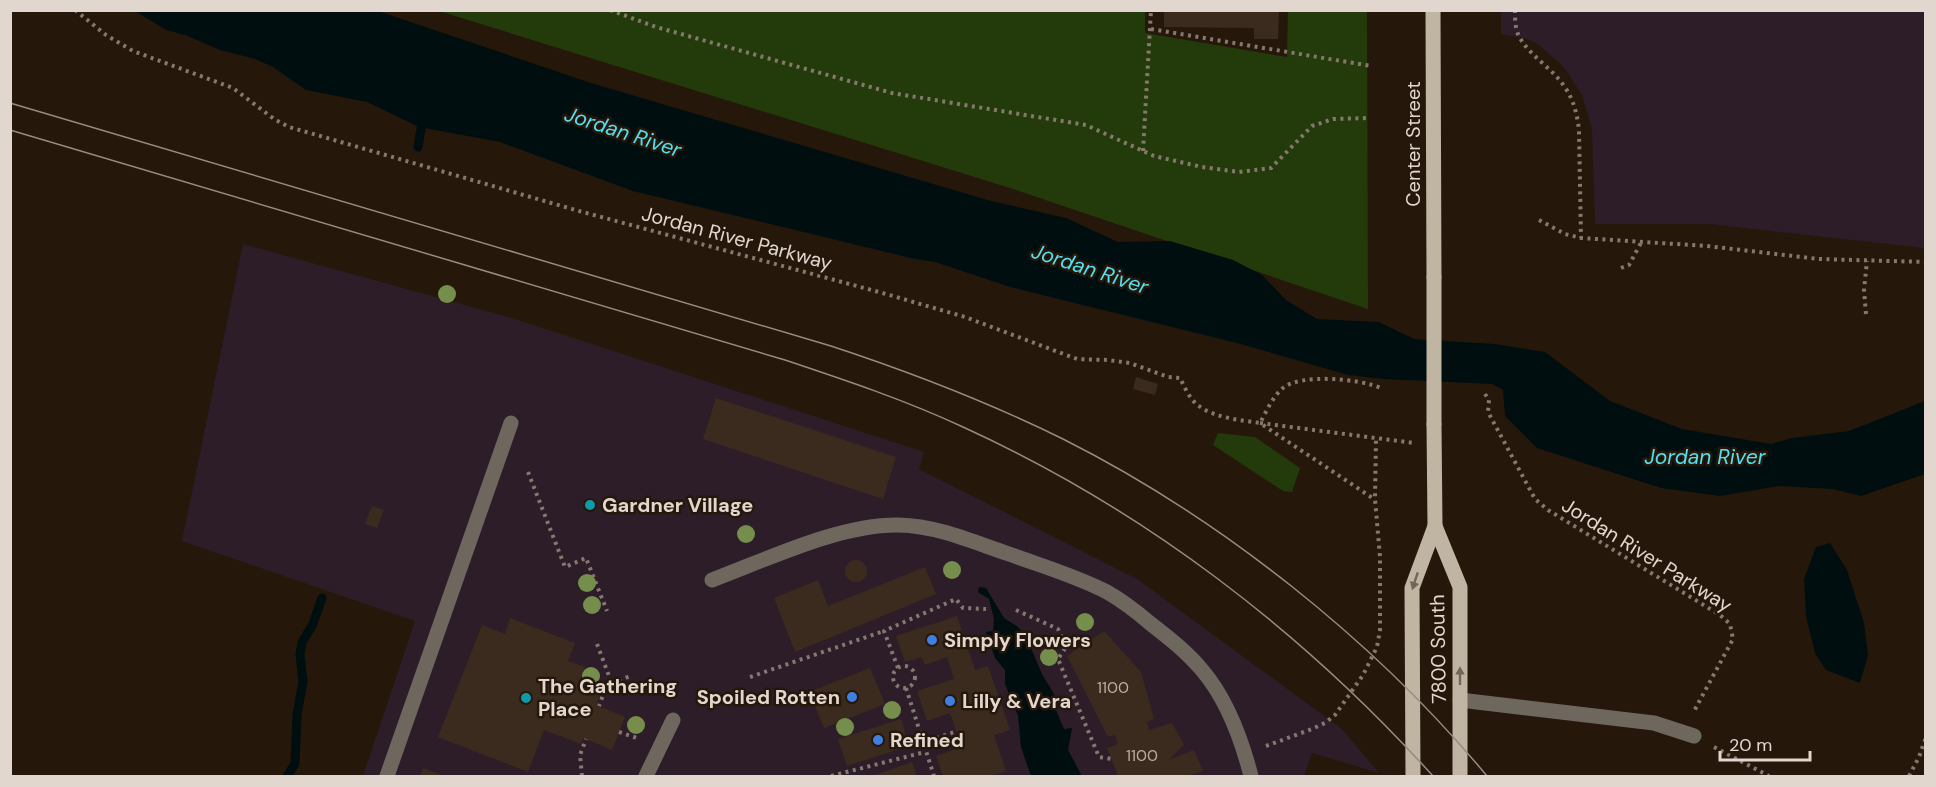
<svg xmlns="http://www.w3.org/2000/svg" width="1936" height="787" font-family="'DM Sans',sans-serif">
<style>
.commercial{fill:#2c1d28}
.green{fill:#233b0a}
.water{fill:#000e10}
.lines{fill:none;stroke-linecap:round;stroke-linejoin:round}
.stream{stroke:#000e10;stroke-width:9}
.building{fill:#3b2b1e}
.path{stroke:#85786e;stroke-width:4;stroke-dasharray:3 4.5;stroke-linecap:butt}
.minor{stroke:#6d675e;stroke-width:15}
.major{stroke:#c0b4a3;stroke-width:15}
.tram{stroke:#978b80;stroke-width:1.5}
.major-bridge{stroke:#c0b4a3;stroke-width:15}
.tree{fill:#758e4c}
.oneway{fill:#736657}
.culture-dot{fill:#0f9aa8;stroke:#26170b;stroke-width:2}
.shop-dot{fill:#3f7fe0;stroke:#26170b;stroke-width:2}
.labels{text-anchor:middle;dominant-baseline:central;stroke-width:5;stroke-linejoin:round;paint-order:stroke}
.number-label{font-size:16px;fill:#b8aca2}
.street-label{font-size:20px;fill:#e1d7ce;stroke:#26170b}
.poi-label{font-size:20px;font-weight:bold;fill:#e1d7ce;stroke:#26170b;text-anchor:start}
.water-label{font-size:21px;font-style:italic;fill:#52e1f0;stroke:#26170b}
</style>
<rect width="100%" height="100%" fill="#26170b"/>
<!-- commercial -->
<g class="commercial">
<polygon points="1501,11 1925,11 1925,248 1709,224 1595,224 1592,129 1582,95 1563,66 1539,45 1527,39 1501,34"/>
<polygon points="243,244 512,318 924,452 919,469 1137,579 1342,729 1379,773 1312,753 1304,776 363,776 415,621 182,541"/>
</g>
<!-- green -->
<g class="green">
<polygon points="439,11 1145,11 1145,33 1287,57 1288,11 1367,11 1368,309 1010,188"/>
<polygon points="1218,433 1255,437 1300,468 1292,492 1283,491 1213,445"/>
</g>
<!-- water -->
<g class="water">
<polygon points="135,11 378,11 591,83 991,201 1066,218 1118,242 1170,241 1233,260 1262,275 1286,300 1317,319 1379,322 1414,339 1495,344 1545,352 1610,401 1682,429 1771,444 1792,438 1849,431 1925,401 1925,474 1861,496 1833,489 1779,486 1720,496 1661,488 1537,448 1505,416 1503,390 1492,384 1384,379 1348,375 1237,343 1010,287 935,262 915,259 633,191 500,142 419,127 367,102 306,90 273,67 255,59 220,50 185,35 166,30"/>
<polygon points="1830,543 1847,570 1864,623 1868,655 1860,683 1826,670 1815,653 1806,616 1804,579 1816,547"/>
<polygon points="979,587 986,588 1004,618 1018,627 1025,634 1042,674 1057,699 1053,703 1064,729 1072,728 1068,750 1082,776 1031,776 1021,747 1018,716 1005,684 1005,670 995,658 986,632 993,631 994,619 989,599 978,592"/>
</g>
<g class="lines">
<!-- stream -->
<g class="stream">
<polyline points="418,147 423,117"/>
<polyline points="287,776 295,764 297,714 303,682 300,654 302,642 312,626 322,598"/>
</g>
</g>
<!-- building -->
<g class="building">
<polygon points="1164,10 1279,10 1278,39 1254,39 1254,28 1164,27"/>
<polygon points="1136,377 1158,384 1155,395 1133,389"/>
<polygon points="716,398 896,457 883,499 703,439"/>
<polygon points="372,506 384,510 377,528 365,524"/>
<circle cx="856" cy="571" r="11"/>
<polygon points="925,567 936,594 795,652 774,598 818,580 828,606"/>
<polygon points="957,616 975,670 988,666 1010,730 994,735 1006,771 991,776 943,776 936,756 962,747 950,713 927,721 917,691 954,679 947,657 925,665 922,657 905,662 896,636"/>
<polygon points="510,618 575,643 568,661 585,667 580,681 602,690 596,705 625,717 612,750 583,738 581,744 544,730 528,772 438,737 482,625 505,634"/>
<polygon points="1104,631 1141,672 1154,719 1147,722 1149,730 1172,723 1184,745 1168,760 1194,750 1203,771 1191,775 1192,776 1118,776 1107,748 1118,744 1115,735 1108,737 1067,656"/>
<polygon points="870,668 885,704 824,728 809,692"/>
<polygon points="901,719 909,746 847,766 838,739"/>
<polygon points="912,762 917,776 872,776"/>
<polygon points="423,768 445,776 420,776"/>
</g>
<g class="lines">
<!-- path -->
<g class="path">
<path d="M 75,10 L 106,35 L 133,51 L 233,88 L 274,119 L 289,127 L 579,211 L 879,292 L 965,317 L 1077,359 L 1108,360 L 1130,363 L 1168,377 L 1180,378 C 1185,388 1190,400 1199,406 C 1215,418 1240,420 1260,423 C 1266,412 1273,396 1283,388 C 1302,373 1360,379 1381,388"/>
<polyline points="610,10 656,27 892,93 1086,125 1154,156 1202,167 1239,172 1271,168 1312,126 1333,119 1369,118"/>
<path d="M 1515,10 C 1515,20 1515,30 1520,38 C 1530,56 1553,69 1564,86 C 1574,100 1577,114 1579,130 L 1581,238"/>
<polyline points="1151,29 1371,66"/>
<polyline points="1143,151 1151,10"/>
<polyline points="1539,220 1565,234 1581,238 1707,246 1819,259 1926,262"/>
<polyline points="1621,268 1629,265 1642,241"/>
<polyline points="1866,314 1864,290 1867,261"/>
<polyline points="1485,394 1489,400 1488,412 1535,499 1548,510 1720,615 1730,624 1733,639 1693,713"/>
<polyline points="1260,423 1414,443"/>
<polyline points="1263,425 1374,499"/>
<polyline points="528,472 565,567 586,558 607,611"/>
<polyline points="1016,610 1058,629 1066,647 1058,659 1099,757 1112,759"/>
<polyline points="597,644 612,684 606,687 599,706"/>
<circle cx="904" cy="677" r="11"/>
<polyline points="898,668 884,631 956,599 963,608 986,609"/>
<polyline points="750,677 884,631"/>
<polyline points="612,684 630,676"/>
<polyline points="906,688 934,776"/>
<polyline points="619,732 637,738"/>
<polyline points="922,743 957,731"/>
<polyline points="1266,746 1312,729 1325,723 1335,715 1363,675 1377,647 1380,630 1380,557 1375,499 1376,439"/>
<polyline points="1714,747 1769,776"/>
<polyline points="582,776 580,755 586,739"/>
<polyline points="831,776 925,752"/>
<polyline points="1909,776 1919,757 1926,737"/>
</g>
<!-- minor -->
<g class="minor">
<path d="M 712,580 C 768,559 840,524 899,525 C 938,526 973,542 1009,554 C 1042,566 1076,576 1107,592 C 1123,601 1137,612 1151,624 C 1169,638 1187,652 1202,670 C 1226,698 1242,741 1251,776"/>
<polyline points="1460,700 1654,723 1694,736"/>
<polyline points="387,776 511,423"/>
<polyline points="646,776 673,720"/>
</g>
<!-- major -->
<g class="major">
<polyline points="1433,10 1434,277"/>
<polyline points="1435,526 1460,587 1460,776"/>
<polyline points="1413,776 1412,588 1435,526 1434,424"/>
</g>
<!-- tram -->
<g class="tram">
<path d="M 10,103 L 831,346 C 910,372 988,402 1063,439 C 1220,518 1375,641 1487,776"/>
<path d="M 10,130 L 785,360 C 845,380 905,400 963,427 C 1143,509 1301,630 1433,776"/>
</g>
<!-- major-bridge -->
<polyline class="major-bridge" points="1434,277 1434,424"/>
</g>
<!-- trees -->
<g class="tree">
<circle cx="447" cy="294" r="9"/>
<circle cx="746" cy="534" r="9"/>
<circle cx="952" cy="570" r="9"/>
<circle cx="587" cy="583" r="9"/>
<circle cx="592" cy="605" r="9"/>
<circle cx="1085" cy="622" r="9"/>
<circle cx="1049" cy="657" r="9"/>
<circle cx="591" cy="676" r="9"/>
<circle cx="892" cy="710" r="9"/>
<circle cx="636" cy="725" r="9"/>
<circle cx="845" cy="727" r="9"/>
</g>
<!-- one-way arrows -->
<defs><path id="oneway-solid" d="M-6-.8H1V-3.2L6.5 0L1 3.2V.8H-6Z" transform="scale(1.5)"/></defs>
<g class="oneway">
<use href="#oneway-solid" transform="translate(1415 581) rotate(108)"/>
<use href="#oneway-solid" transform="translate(1460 676) rotate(-90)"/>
</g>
<!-- markers -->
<g class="culture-dot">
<circle cx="590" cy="505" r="6"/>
<circle cx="526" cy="698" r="6"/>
</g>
<g class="shop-dot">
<circle cx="932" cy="640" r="6"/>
<circle cx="852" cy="697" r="6"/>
<circle cx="950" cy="701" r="6"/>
<circle cx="878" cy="740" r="6"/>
</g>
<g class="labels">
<!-- number labels -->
<g class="number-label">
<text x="1113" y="687">1100</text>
<text x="1142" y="755">1100</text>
</g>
<!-- street labels -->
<g class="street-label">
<text transform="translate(1413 144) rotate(-90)">Center Street</text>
<text transform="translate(737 238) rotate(15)">Jordan River Parkway</text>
<text transform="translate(1647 555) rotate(32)">Jordan River Parkway</text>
<text transform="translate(1438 649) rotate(-91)">7800 South</text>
</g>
<!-- poi labels -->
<g class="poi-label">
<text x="602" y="505">Gardner Village</text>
<text x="944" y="640">Simply Flowers</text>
<text x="538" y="686">The Gathering<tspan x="538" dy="23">Place</tspan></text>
<text x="840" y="697" text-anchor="end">Spoiled Rotten</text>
<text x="962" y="701">Lilly &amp; Vera</text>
<text x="890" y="740">Refined</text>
</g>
<!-- water labels -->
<g class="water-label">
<text transform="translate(623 132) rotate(18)">Jordan River</text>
<text transform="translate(1090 269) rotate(18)">Jordan River</text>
<text x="1705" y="457">Jordan River</text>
</g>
</g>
<!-- border -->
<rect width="1936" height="787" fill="none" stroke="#e1d7ce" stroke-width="24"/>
<!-- scale -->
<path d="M1720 751v9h90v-9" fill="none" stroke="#e1d7ce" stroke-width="3"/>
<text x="1729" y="751" font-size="18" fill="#e1d7ce" stroke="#26170b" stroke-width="4.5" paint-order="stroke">20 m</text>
</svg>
